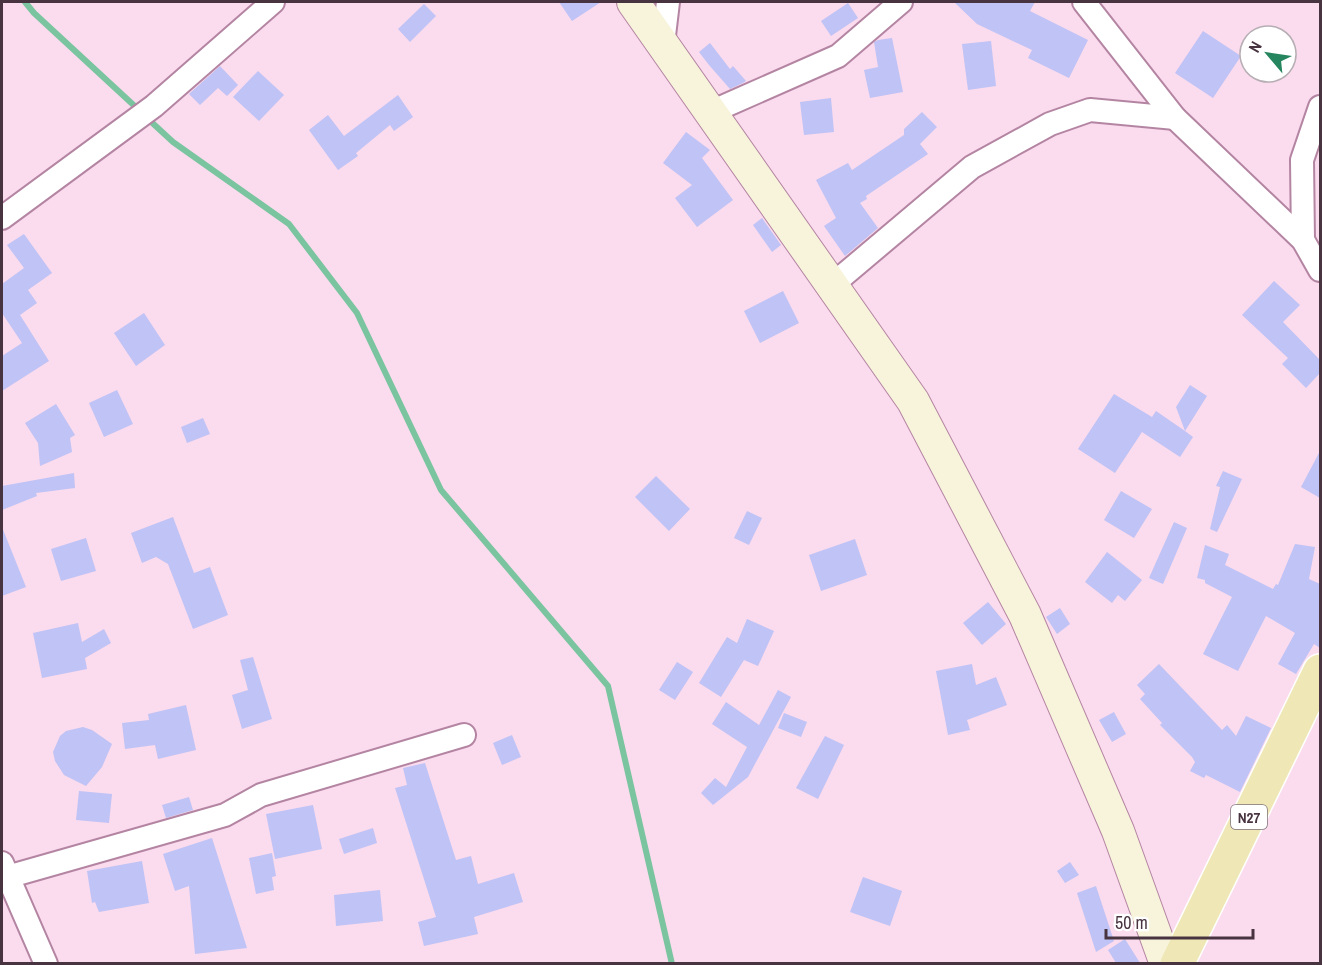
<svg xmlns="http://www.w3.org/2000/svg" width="1322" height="965" font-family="'Archivo Narrow',sans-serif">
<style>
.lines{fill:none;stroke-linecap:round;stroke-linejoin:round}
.stream{stroke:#7ac49f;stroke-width:6}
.building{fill:#bfc3f5}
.street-casing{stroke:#b485a2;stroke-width:26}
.secondary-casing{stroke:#b485a2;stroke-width:34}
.primary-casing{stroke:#fff;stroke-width:36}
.street{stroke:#fff;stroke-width:22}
.secondary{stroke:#f7f4db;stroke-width:32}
.primary{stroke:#efe8b6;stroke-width:33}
.labels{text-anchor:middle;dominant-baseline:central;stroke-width:6;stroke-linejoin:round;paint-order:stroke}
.shield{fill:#fff;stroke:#7f7179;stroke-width:1.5}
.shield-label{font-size:15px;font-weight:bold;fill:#483440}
</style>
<rect width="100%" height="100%" fill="#fbdbee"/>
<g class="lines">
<!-- stream -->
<g class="stream">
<polyline points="25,2 34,13 140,111"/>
<polyline points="147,118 173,142 289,224 357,313 441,490 608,686 672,964"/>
</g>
</g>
<!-- building -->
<g class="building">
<polygon points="559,2 601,2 572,21"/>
<polygon points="954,2 1035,2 1030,11 1088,40 1069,78 1028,58 1032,50 977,24"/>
<polygon points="848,3 858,18 831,36 821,21"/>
<polygon points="424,4 436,16 410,42 398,29"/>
<polygon points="1203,31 1241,56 1213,98 1175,73"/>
<polygon points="892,38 903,92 870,98 864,70 878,67 874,42 878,40"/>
<polygon points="991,41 996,86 968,90 962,44"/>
<polygon points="710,43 730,69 733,66 746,81 743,83 730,89 709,65 699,52"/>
<polygon points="220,66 238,85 227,96 218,88 200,105 189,94"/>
<polygon points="258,71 284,95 259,121 233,97"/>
<polygon points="398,95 413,117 394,131 390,125 356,153 358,156 338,170 309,130 328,115 344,136"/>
<polygon points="831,98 834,132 804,135 800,102"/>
<polygon points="922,112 937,127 920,144 928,154 866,196 867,199 860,203 878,228 845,256 824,226 836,218 816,180 848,163 852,170 904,135 904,129"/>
<polygon points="686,132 710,150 702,158 733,200 697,227 675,198 692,185 663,163"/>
<polygon points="762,218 781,245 772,252 753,225"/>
<polygon points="24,234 52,273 28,290 37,303 20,315 49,361 2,391 2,356 22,343 2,313 2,284 24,268 7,245"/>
<polygon points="1274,281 1300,305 1283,322 1320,360 1320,373 1306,388 1282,364 1288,358 1242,315"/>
<polygon points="783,291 799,323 760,343 744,311"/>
<polygon points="144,313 165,345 136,366 114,333"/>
<polygon points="1190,385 1207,396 1185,431 1193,437 1180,457 1142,432 1115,473 1078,449 1114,394 1152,417 1156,411 1185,431 1176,407"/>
<polygon points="117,390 133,424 104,437 89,403"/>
<polygon points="56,404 75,435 70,438 72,452 40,466 38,443 25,423"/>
<polygon points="203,418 210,434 187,443 181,427"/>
<polygon points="1320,451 1320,498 1301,487"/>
<polygon points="1223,471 1242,479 1217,532 1210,529 1220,487 1216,486"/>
<polygon points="74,473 75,488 36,493 37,496 2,510 2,486"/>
<polygon points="656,476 690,509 669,531 635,497"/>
<polygon points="1121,491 1152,509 1134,538 1104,520"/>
<polygon points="747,511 762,518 749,545 734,538"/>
<polygon points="173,517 194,573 210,567 228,615 193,629 168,564 156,557 142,563 131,533"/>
<polygon points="1174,522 1187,528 1163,584 1149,578"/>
<polygon points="2,527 26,587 2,596"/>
<polygon points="86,538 96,571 61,581 51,549"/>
<polygon points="855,539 867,575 821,591 809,555"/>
<polygon points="1295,544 1315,547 1309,579 1320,584 1320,648 1314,644 1296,674 1278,664 1295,633 1266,616 1238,671 1203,654 1232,597 1205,583 1205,580 1197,578 1205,545 1229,554 1225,565 1273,589 1276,584 1278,585"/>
<polygon points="1107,552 1142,580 1125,601 1118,595 1112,603 1085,582"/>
<polygon points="988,602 1006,624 982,645 963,623"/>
<polygon points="1060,608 1070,624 1057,634 1046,617"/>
<polygon points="747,619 774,631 758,666 744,660 721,697 699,683 727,637 737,643"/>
<polygon points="78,623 82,642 104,629 111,643 85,658 87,669 42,678 33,633"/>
<polygon points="253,657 272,719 242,729 232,695 248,690 240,660"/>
<polygon points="677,662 693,672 675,700 659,690"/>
<polygon points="972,664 976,685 996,677 1007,705 967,720 970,730 948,735 936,671"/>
<polygon points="1159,664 1222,730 1227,725 1236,736 1246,716 1271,728 1240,792 1206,775 1204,778 1190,771 1195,762 1192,757 1160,725 1162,723 1140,699 1145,694 1137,685"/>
<polygon points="778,690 791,697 748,777 713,805 701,793 715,778 726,787 747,747 712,724 726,702 759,725"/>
<polygon points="186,705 196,750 158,759 155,745 125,749 122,723 149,720 148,714"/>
<polygon points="1114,712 1126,734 1112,742 1099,720"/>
<polygon points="784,713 807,722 801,737 778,728"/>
<polygon points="83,727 92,730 112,744 102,767 86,786 64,775 55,761 53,752 60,736 66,731"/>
<polygon points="512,735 521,757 502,765 493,743"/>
<polygon points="825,736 844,745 818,799 796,788"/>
<polygon points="425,763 456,860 471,856 478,884 514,873 523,902 474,917 478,934 424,946 418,922 436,917 395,788 407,785 403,768"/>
<polygon points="79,791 112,794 109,823 76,820"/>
<polygon points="189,797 193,810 166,818 162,805"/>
<polygon points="313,805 322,849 275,859 266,814"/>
<polygon points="373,828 377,843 344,854 339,839"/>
<polygon points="212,838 247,948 195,954 189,886 175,891 163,854"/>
<polygon points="272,853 276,876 272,877 274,890 256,894 249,858"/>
<polygon points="142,861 149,903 99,912 95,902 92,903 87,871"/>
<polygon points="1070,862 1079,875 1065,883 1057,871"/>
<polygon points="863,877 902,891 890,926 850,912"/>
<polygon points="1096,886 1114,941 1096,952 1077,893"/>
<polygon points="380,890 383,921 336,926 334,895"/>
<polygon points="1125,939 1140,963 1116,963 1108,950"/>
</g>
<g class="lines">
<defs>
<g id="street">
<polyline points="1084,2 1175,118 1303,240 1320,270"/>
<polyline points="663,44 668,2"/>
<polyline points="711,112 838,56 901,2"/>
<polyline points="2,218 154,106 273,2"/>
<polyline points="1303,240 1302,160 1320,107"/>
<polyline points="832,285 972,167 1050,124 1090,110 1175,118"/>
<polyline points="2,863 46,964"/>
<polyline points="7,877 225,815 261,795 464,735"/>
</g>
<polyline id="secondary" points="633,2 913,401 1025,615 1118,831 1166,964"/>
<polyline id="primary" points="1177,964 1320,671"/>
</defs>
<!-- street casing -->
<use href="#street" class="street-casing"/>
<!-- secondary casing -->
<use href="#secondary" class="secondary-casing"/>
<!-- primary casing -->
<use href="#primary" class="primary-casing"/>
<!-- street -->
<use href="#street" class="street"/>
<!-- secondary -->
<use href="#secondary" class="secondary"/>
<!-- primary -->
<use href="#primary" class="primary"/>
</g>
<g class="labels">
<!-- shield labels -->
<rect class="shield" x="1231" y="805" width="36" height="24" rx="4.5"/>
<g class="shield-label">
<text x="1249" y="817">N27</text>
</g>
</g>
<!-- border -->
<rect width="1322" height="965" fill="none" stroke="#483440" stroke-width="6"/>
<!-- north arrow -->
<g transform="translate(1268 54) rotate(299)"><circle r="28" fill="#ffffff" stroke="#b6aeb3" stroke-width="1.5"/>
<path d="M0-4.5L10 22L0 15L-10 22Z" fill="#25855e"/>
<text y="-9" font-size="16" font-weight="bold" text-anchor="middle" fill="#483440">N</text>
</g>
<!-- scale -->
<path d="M1106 929v9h147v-9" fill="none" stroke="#483440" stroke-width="3"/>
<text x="1115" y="929" font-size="18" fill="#483440" stroke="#ffffff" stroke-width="4.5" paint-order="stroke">50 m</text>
</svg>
